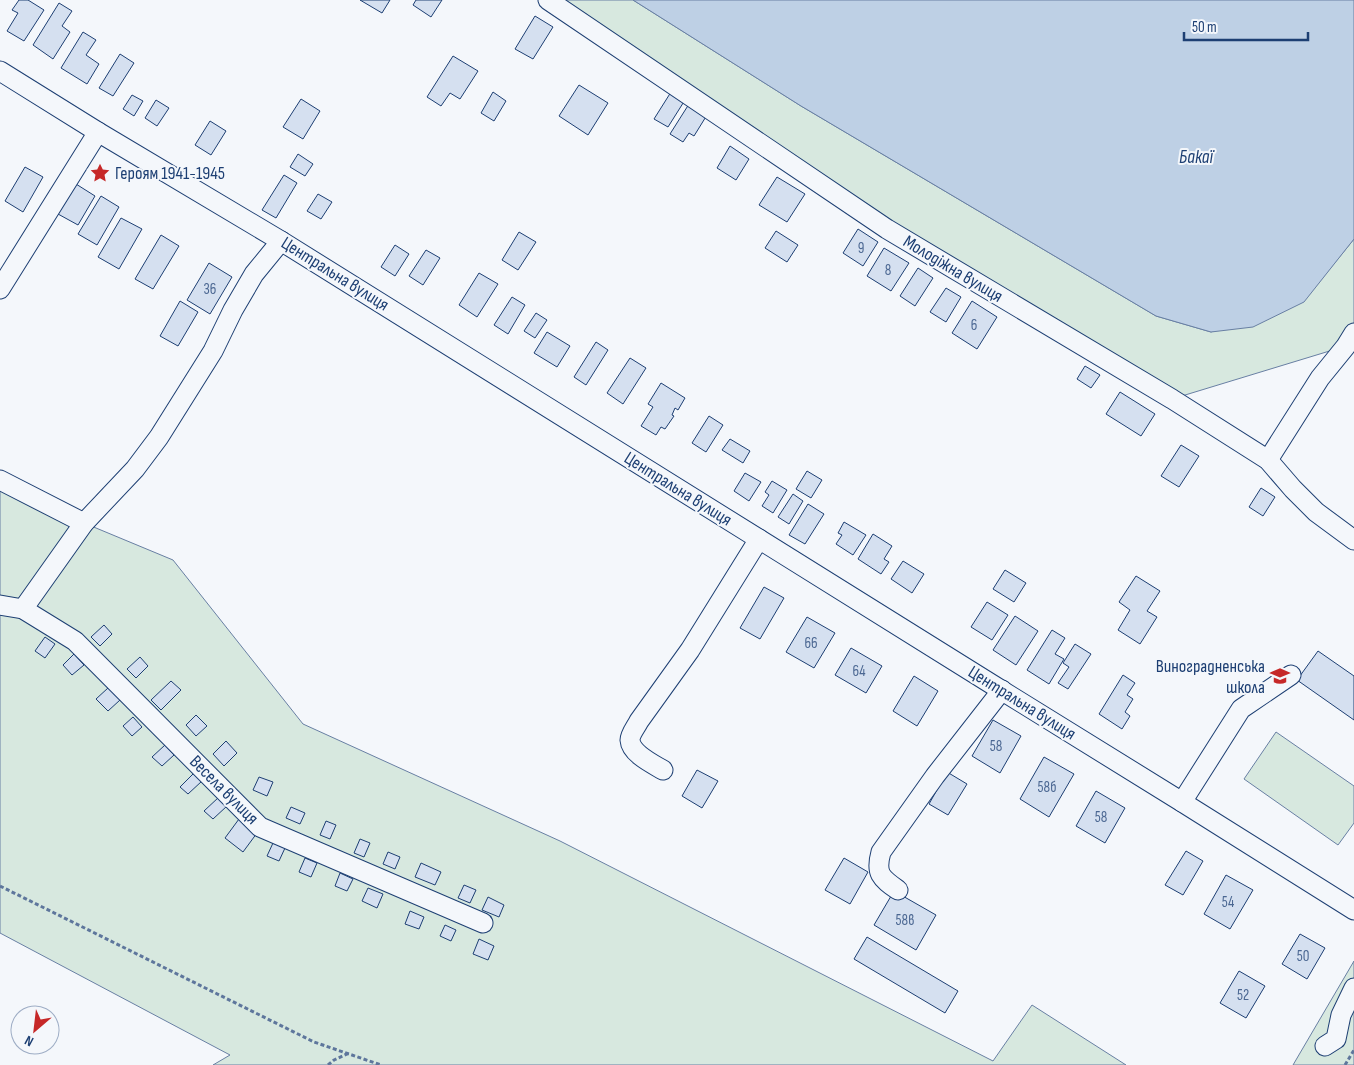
<svg xmlns="http://www.w3.org/2000/svg" width="1354" height="1065" font-family="'Sofia Sans Condensed',sans-serif">
<style>
.green{fill:#d7e8df;stroke:#687fa3}
.water{fill:#bed0e5;stroke:#687fa3}
.building{fill:#d5e0f0;stroke:#1d3f73}
.lines{fill:none;stroke-linecap:round;stroke-linejoin:round}
.minor-casing{stroke:#1d3f73;stroke-width:21}
.path{stroke:#5e769c;stroke-width:3;stroke-dasharray:4 2.5;stroke-linecap:butt}
.minor{stroke:#f4f7fb;stroke-width:19}
.labels{text-anchor:middle;dominant-baseline:central;stroke-width:4;stroke-linejoin:round;paint-order:stroke}
.number-label{font-size:15px;fill:#4b6792}
.poi-label{font-size:18px;fill:#1d3f73;stroke:#f4f7fb;text-anchor:start}
.street-label{font-size:18px;fill:#1d3f73;stroke:#f4f7fb}
.water-label{font-size:19px;font-style:italic;fill:#1d3f73;stroke:#f4f7fb}
</style>
<rect width="100%" height="100%" fill="#f4f7fb"/>
<!-- green -->
<g class="green">
<polygon points="548,0 633,0 801,106 1156,316 1211,332 1303,302 1354,239 1354,333 1346,346 1172,399 1081,345"/>
<polygon points="0,480 84,523 173,560 303,724 560,841 993,1061 1032,1005 1126,1065 213,1065 230,1055 0,933"/>
<polygon points="1276,732 1354,786 1354,823 1338,845 1244,779"/>
<polygon points="1354,961 1354,1065 1293,1065"/>
</g>
<!-- water -->
<polygon class="water" points="633,0 1354,0 1354,239 1304,302 1253,327 1211,332 1156,316 801,106"/>
<!-- building -->
<g class="building">
<polygon points="19,0 28,0 44,10 24,41 7,31 18,13 12,10"/>
<polygon points="360,0 390,0 382,13"/>
<polygon points="416,0 442,0 431,17 413,5"/>
<polygon points="59,3 72,11 62,26 70,32 53,59 33,45"/>
<polygon points="535,16 553,27 533,59 515,49"/>
<polygon points="83,32 96,40 86,55 99,64 87,84 61,68"/>
<polygon points="120,54 134,63 113,96 99,88"/>
<polygon points="453,56 478,71 460,99 450,93 441,106 427,97"/>
<polygon points="579,85 608,103 588,135 559,116"/>
<polygon points="493,92 506,101 494,121 481,113"/>
<polygon points="671,92 685,100 668,127 654,119"/>
<polygon points="132,95 143,101 134,116 123,109"/>
<polygon points="301,99 320,111 303,139 283,127"/>
<polygon points="156,100 169,108 157,126 145,118"/>
<polygon points="689,104 707,115 694,136 689,133 683,142 670,134"/>
<polygon points="210,121 226,131 211,155 195,145"/>
<polygon points="730,146 749,159 736,180 717,168"/>
<polygon points="298,154 313,164 305,176 290,167"/>
<polygon points="25,167 43,177 23,212 5,201"/>
<polygon points="284,175 297,183 276,218 262,210"/>
<polygon points="777,177 805,194 787,222 759,205"/>
<polygon points="76,184 95,196 78,225 58,214"/>
<polygon points="318,194 332,202 321,219 307,211"/>
<polygon points="101,196 119,207 97,245 78,234"/>
<polygon points="121,218 142,229 119,269 98,257"/>
<polygon points="858,229 878,242 863,266 843,253"/>
<polygon points="776,231 798,245 787,262 765,248"/>
<polygon points="519,232 536,242 518,270 502,260"/>
<polygon points="161,235 179,246 153,289 135,279"/>
<polygon points="395,245 409,254 395,276 381,267"/>
<polygon points="884,248 909,263 891,291 867,276"/>
<polygon points="426,250 440,258 423,285 409,276"/>
<polygon points="209,263 232,277 210,314 187,300"/>
<polygon points="918,268 933,278 915,306 900,296"/>
<polygon points="479,273 498,284 477,317 459,305"/>
<polygon points="946,288 961,297 946,322 930,312"/>
<polygon points="512,297 525,305 508,334 494,325"/>
<polygon points="180,301 198,312 178,346 160,336"/>
<polygon points="972,301 997,317 977,349 952,333"/>
<polygon points="536,313 547,320 535,338 524,331"/>
<polygon points="547,332 570,346 557,367 534,353"/>
<polygon points="596,342 608,350 586,385 574,377"/>
<polygon points="630,358 646,368 623,404 607,393"/>
<polygon points="1085,366 1100,375 1091,388 1077,379"/>
<polygon points="661,383 685,398 678,410 675,408 672,415 674,416 665,429 661,427 656,435 641,426 653,407 648,404"/>
<polygon points="1120,392 1155,414 1141,436 1106,414"/>
<polygon points="709,416 723,425 706,452 692,443"/>
<polygon points="730,439 750,451 743,463 722,450"/>
<polygon points="1181,445 1199,456 1179,487 1161,476"/>
<polygon points="807,471 822,480 811,498 796,489"/>
<polygon points="745,473 761,482 749,501 734,491"/>
<polygon points="772,481 787,490 773,513 762,506 769,495 765,492"/>
<polygon points="1261,488 1275,497 1263,516 1249,507"/>
<polygon points="793,494 803,501 789,524 778,517"/>
<polygon points="808,504 824,514 805,544 789,535"/>
<polygon points="844,522 866,535 853,555 836,544 842,535 838,533"/>
<polygon points="873,534 892,546 884,559 889,562 881,574 858,559"/>
<polygon points="903,561 924,574 912,593 891,579"/>
<polygon points="1005,570 1026,583 1014,602 993,589"/>
<polygon points="1136,576 1160,591 1147,611 1157,617 1140,644 1118,630 1130,610 1119,602"/>
<polygon points="764,587 784,598 760,639 740,628"/>
<polygon points="987,602 1008,615 992,640 971,627"/>
<polygon points="1015,616 1038,631 1016,665 993,650"/>
<polygon points="807,617 835,633 814,668 786,652"/>
<polygon points="104,625 112,634 100,646 91,637"/>
<polygon points="1052,630 1065,638 1055,654 1064,659 1049,684 1027,670"/>
<polygon points="45,637 55,644 45,658 35,651"/>
<polygon points="1075,644 1091,654 1068,689 1058,683 1069,667 1063,663"/>
<polygon points="851,648 882,666 866,693 835,675"/>
<polygon points="1318,651 1354,676 1354,720 1297,680"/>
<polygon points="74,654 84,665 72,675 63,665"/>
<polygon points="140,657 148,666 136,678 127,669"/>
<polygon points="1123,675 1135,683 1127,695 1133,699 1125,712 1130,716 1122,729 1099,714"/>
<polygon points="914,676 938,691 917,726 893,711"/>
<polygon points="171,681 181,690 161,710 151,700"/>
<polygon points="108,688 120,700 108,711 96,699"/>
<polygon points="196,715 207,726 196,736 186,725"/>
<polygon points="133,717 142,727 132,736 123,726"/>
<polygon points="993,720 1021,736 1000,773 972,756"/>
<polygon points="226,741 237,753 224,766 213,754"/>
<polygon points="165,745 174,755 162,766 152,757"/>
<polygon points="1044,757 1074,774 1049,817 1020,799"/>
<polygon points="697,770 718,781 702,808 682,796"/>
<polygon points="947,772 967,784 948,815 929,804"/>
<polygon points="194,773 202,781 188,794 180,787"/>
<polygon points="259,777 273,782 267,796 253,790"/>
<polygon points="1096,791 1125,808 1105,843 1076,826"/>
<polygon points="219,797 227,806 213,819 204,811"/>
<polygon points="291,807 305,813 300,824 286,818"/>
<polygon points="239,819 257,833 243,852 225,838"/>
<polygon points="326,821 336,825 330,839 320,835"/>
<polygon points="360,839 370,843 364,857 354,853"/>
<polygon points="273,843 285,848 279,861 267,856"/>
<polygon points="1186,851 1203,861 1183,895 1165,885"/>
<polygon points="388,852 400,857 395,869 383,864"/>
<polygon points="305,858 317,863 311,877 299,872"/>
<polygon points="844,858 868,872 850,904 825,890"/>
<polygon points="421,863 441,872 435,885 415,877"/>
<polygon points="340,873 353,879 347,891 335,886"/>
<polygon points="1226,875 1253,890 1230,929 1204,914"/>
<polygon points="464,885 476,890 470,903 458,898"/>
<polygon points="368,888 383,894 377,908 362,901"/>
<polygon points="894,891 936,915 916,950 874,925"/>
<polygon points="488,897 504,905 499,917 482,910"/>
<polygon points="410,911 424,917 419,929 405,924"/>
<polygon points="445,925 456,930 451,941 440,936"/>
<polygon points="1300,934 1325,948 1307,979 1282,964"/>
<polygon points="867,937 958,991 945,1013 854,959"/>
<polygon points="479,939 494,946 488,960 473,954"/>
<polygon points="1239,971 1265,986 1246,1018 1220,1003"/>
</g>
<g class="lines">
<defs>
<g id="minor">
<polyline points="548,0 887,229 1172,399 1268,460 1293,489 1316,512 1354,540"/>
<polyline points="0,71 98,132 281,241 993,685 1182,802 1354,910"/>
<polyline points="0,289 98,132"/>
<polyline points="1268,460 1320,378 1346,346 1354,333"/>
<polyline points="0,480 84,523"/>
<polyline points="0,605 23,609 75,641 260,827 483,923"/>
<polyline points="23,609 84,523 135,469 159,437 213,351 233,310 254,274 281,241"/>
<path d="M 663,770 C 653,764 631,754 630,740 C 630,734 636,727 639,721 L 690,650 L 759,539"/>
<polyline points="1182,802 1241,709 1291,675"/>
<path d="M 898,890 C 881,878 875,874 881,852 L 935,776 L 1002,690"/>
<polyline points="1325,1046 1336,1039 1341,1015 1354,988"/>
</g>
</defs>
<!-- minor casing -->
<use href="#minor" class="minor-casing"/>
<!-- path -->
<g class="path">
<polyline points="0,886 314,1042 381,1065"/>
<polyline points="328,1065 334,1060 349,1053"/>
<polyline points="1345,1065 1354,1050"/>
</g>
<!-- minor -->
<use href="#minor" class="minor"/>
</g>
<!-- icons -->
<defs>
<symbol id="sight-bare" viewBox="-9 -9 18 18"><path d="M0-6L1.8-2.2L6-1.7L2.9 1.2L3.7 5.4L0 3.3L-3.7 5.4L-2.9 1.2L-6-1.7L-1.8-2.2Z" fill="#c62828" stroke="#f4f7fb" stroke-width="2.5" paint-order="stroke"/></symbol>
<symbol id="school-bare" viewBox="-9 -9 18 18"><path d="M0-5L7-2L0 1L-7-2ZM-4 1L0 2.5L4 1V4Q0 6-4 4Z" fill="#c62828" stroke="#f4f7fb" stroke-width="2.5" paint-order="stroke"/></symbol>
</defs>
<g fill-rule="evenodd">
<use href="#sight-bare" x="86" y="159" width="28" height="28"/>
<use href="#school-bare" x="1266" y="662" width="28" height="28"/>
</g>
<g class="labels">
<!-- number labels -->
<g class="number-label">
<text x="861" y="248">9</text>
<text x="888" y="270">8</text>
<text x="210" y="289">36</text>
<text x="974" y="325">6</text>
<text x="811" y="643">66</text>
<text x="859" y="671">64</text>
<text x="996" y="746">58</text>
<text x="1047" y="787">58б</text>
<text x="1101" y="817">58</text>
<text x="1228" y="902">54</text>
<text x="905" y="920">58в</text>
<text x="1303" y="956">50</text>
<text x="1243" y="995">52</text>
</g>
<!-- poi labels -->
<g class="poi-label">
<text x="115" y="173">Героям 1941-1945</text>
<text x="1265" y="666" text-anchor="end">Виноградненська<tspan x="1265" dy="21">школа</tspan></text>
</g>
<!-- street labels -->
<g class="street-label">
<text transform="translate(953 269) rotate(31)">Молодіжна вулиця</text>
<text transform="translate(335 274) rotate(32)">Центральна вулиця</text>
<text transform="translate(678 489) rotate(32)">Центральна вулиця</text>
<text transform="translate(1022 703) rotate(32)">Центральна вулиця</text>
<text transform="translate(224 790) rotate(45)">Весела вулиця</text>
</g>
<!-- water labels -->
<g class="water-label">
<text x="1196" y="157">Бакаї</text>
</g>
</g>
<!-- north arrow -->
<g transform="translate(35 1030) rotate(208)"><circle r="24" fill="#f4f7fb" stroke="#9eadc5"/>
<path d="M0-4L9 19L0 12L-9 19Z" fill="#c62828"/>
<text y="-8" font-size="14" font-weight="bold" text-anchor="middle" fill="#1d3f73">N</text>
</g>
<!-- scale -->
<path d="M1184 32v8h124v-8" fill="none" stroke="#1d3f73" stroke-width="2.5"/>
<text x="1192" y="32" font-size="15" fill="#1d3f73" stroke="#f4f7fb" stroke-width="4" paint-order="stroke">50 m</text>
</svg>
